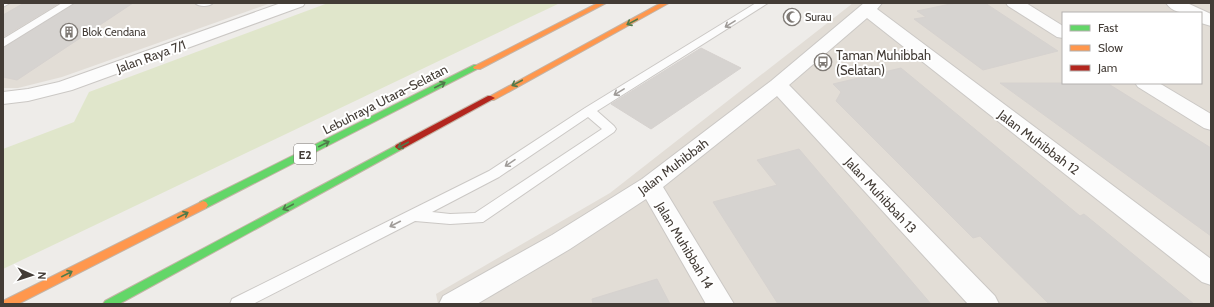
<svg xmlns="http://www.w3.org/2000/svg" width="1214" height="307" font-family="Cabin,sans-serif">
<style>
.residential{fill:#e2ddd6;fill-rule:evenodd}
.green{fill:#e0e6cb}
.building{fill:#d6d3d0;stroke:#d6d2cf}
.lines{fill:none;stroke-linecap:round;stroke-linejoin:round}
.lane-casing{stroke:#cbc8c5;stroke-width:2}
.street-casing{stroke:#cbc8c5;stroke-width:2}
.fast-casing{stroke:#c4b4a6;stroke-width:2}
.slow-casing{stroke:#c4b4a6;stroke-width:2}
.jam-casing{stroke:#c4b4a6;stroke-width:2}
.lane{fill:#fcfcfc;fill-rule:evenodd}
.street{fill:#fcfcfc;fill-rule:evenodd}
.fast{fill:#63d668;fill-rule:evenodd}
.slow{fill:#ff974d;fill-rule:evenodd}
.jam{fill:#b3261e;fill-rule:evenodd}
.oneway{stroke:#507a4a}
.oneway2{stroke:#a09c99}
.labels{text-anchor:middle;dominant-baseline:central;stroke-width:4;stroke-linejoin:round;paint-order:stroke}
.far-poi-label{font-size:11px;fill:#433c36;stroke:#fff;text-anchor:start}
.shield{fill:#fff;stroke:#7b7672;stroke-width:1}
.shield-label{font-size:12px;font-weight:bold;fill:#433c36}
.poi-label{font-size:13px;fill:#433c36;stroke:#fff;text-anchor:start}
.street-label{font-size:13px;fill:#433c36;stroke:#fff}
</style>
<rect width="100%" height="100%" fill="#eeece9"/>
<!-- residential -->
<g class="residential">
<polygon points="3,3 271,3 62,77 18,88 3,88"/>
<path d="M 853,3 L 1211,3 L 1211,304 L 438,304 L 436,294 L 610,193 ZM 1063,13 L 1201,13 L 1201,83 L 1063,83 Z"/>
</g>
<!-- green -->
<polygon class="green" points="328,3 560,3 3,269 3,149 74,122 89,92"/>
<!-- building -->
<g class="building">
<polygon points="24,3 59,3 3,37 3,15"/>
<polygon points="75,3 133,3 17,80 3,77 3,48"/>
<polygon points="955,3 985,3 1058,51 983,70 914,19 926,17 917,11"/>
<polygon points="701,48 741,68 651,129 611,104"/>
<polygon points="901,68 1080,216 1084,214 1194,304 1049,304 980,236 973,238 836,101 841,92 833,84"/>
<polygon points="1000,83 1107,83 1211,148 1211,236"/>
<polygon points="799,149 931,304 778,304 713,202 777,185 757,160"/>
<polygon points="657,279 670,304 593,304 592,299"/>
</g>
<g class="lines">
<defs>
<g id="lane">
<polygon points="3,3 10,3 3,7"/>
<polygon points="62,3 74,3 3,47 3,39"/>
<path d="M 195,3 L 213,3 C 209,7 199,7 195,3 Z"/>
<path d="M 756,3 L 768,3 L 597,111 L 614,126 L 616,129 L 614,132 L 483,222 L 450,224 L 415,221 L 253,304 L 230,304 L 232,299 L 489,171 L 585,108 ZM 588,117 L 602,129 L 475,213 L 450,214 L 432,212 L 499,177 Z"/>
</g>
<g id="street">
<polygon points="281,3 305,3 303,6 72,90 28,101 3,104 3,92 28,89 59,82"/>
<polygon points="864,3 882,3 877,9 1211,259 1211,285 1202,282 867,18 789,85 995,296 999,304 968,304 777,96 663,187 734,304 706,304 646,199 570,249 477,304 439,304 443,296 552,235 642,179 771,81"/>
<polygon points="1006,3 1026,3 1063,26 1063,38 1057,37 1008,6"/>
<path d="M 1166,3 L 1187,3 L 1211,14 L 1211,26 L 1201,23 L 1201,13 C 1189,13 1174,15 1166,3 Z"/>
<polygon points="1135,83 1159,83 1211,114 1211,130 1204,128 1138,87"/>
</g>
<g id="fast">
<polygon points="474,65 480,65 481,67 206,208 200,208 198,205 200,202"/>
<polygon points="399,144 403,147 402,149 119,304 103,304 105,301"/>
</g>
<g id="slow">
<polygon points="598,3 606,3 480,69 474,69 473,67"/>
<polygon points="661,3 669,3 494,100 491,100 487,98"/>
<polygon points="203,201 206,202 208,205 206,208 18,304 3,304 3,301"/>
</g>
<polygon id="jam" points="488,96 491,96 495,98 402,149 399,150 395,147 396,145"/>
</defs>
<!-- lane casing -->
<use href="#lane" class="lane-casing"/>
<!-- street casing -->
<use href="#street" class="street-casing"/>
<!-- fast casing -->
<use href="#fast" class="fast-casing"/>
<!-- slow casing -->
<use href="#slow" class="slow-casing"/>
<!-- jam casing -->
<use href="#jam" class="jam-casing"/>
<!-- lane -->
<use href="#lane" class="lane"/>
<!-- street -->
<use href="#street" class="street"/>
<!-- fast -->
<use href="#fast" class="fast"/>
<!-- slow -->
<use href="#slow" class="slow"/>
<!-- jam -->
<use href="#jam" class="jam"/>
</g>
<!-- one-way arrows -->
<defs><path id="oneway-shaft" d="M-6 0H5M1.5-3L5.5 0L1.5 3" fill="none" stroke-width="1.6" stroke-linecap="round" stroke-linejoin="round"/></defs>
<g class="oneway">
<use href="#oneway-shaft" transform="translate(632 22) rotate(152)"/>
<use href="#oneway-shaft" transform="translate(517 83) rotate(152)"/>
<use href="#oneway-shaft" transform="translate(440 85) rotate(-27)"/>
<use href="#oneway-shaft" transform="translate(324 144) rotate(-27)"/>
<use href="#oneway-shaft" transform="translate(403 145) rotate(152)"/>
<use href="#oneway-shaft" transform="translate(288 207) rotate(152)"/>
<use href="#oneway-shaft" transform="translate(183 215) rotate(-27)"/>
<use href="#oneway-shaft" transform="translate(67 274) rotate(-27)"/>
</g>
<g class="oneway2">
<use href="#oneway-shaft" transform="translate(730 24) rotate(148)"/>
<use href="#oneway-shaft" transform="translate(619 92) rotate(149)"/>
<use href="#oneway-shaft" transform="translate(510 163) rotate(146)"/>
<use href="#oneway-shaft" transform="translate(395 224) rotate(153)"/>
</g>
<!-- icons -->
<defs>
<symbol id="mosque-ring" viewBox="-11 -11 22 22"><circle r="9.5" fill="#fff" stroke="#7f7a75" stroke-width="1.5"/><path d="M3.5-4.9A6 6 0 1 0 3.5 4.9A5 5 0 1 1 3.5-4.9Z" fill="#7f7a75"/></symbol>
<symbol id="building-ring" viewBox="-11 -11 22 22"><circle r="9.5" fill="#fff" stroke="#7f7a75" stroke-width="1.5"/><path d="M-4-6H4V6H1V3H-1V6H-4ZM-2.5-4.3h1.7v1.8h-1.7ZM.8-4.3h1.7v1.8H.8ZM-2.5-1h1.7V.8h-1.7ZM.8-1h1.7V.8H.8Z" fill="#7f7a75"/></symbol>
<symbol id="bus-ring" viewBox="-11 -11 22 22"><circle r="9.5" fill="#fff" stroke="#7f7a75" stroke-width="1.5"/><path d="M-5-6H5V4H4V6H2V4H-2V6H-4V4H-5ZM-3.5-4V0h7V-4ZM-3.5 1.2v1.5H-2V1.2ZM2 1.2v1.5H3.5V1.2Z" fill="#7f7a75"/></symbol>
</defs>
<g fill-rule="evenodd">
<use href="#mosque-ring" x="782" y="7" width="20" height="20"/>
<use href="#building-ring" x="59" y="22" width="20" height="20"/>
<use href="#bus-ring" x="813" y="52" width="20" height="20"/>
</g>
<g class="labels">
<!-- far-poi labels -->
<g class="far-poi-label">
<text x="805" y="17">Surau</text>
<text x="82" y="32">Blok Cendana</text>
</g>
<!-- shield labels -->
<rect class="shield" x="294" y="144" width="22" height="20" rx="3"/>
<g class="shield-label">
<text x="305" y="154">E2</text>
</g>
<!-- poi labels -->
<g class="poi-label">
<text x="836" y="55">Taman Muhibbah<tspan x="836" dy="15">(Selatan)</tspan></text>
</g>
<!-- street labels -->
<g class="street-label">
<text transform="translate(151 56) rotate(-20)">Jalan Raya 7/1</text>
<text transform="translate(385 99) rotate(-27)">Lebuhraya Utara–Selatan</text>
<text transform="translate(1039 142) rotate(37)">Jalan Muhibbah 12</text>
<text transform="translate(673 166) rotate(-37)">Jalan Muhibbah</text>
<text transform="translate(881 195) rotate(47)">Jalan Muhibbah 13</text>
<text transform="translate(685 245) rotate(59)">Jalan Muhibbah 14</text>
</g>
</g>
<!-- border -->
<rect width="1214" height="307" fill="none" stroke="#433c36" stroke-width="8"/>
<!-- legend -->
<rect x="1062" y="12" width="140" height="72" fill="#ffffff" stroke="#b4b1af"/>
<rect x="1070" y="25" width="20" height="6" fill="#63d668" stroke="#b4b1af"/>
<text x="1098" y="32" font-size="12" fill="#433c36">Fast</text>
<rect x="1070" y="45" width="20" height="6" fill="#ff974d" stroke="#b4b1af"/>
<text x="1098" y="52" font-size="12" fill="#433c36">Slow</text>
<rect x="1070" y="65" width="20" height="6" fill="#b3261e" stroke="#b4b1af"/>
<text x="1098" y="72" font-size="12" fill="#433c36">Jam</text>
<!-- north arrow -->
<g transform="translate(32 275) rotate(93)" stroke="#ffffff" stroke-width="3" paint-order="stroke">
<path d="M0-3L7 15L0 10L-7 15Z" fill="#433c36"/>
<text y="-6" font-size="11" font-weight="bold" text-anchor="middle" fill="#433c36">N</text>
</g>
</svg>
